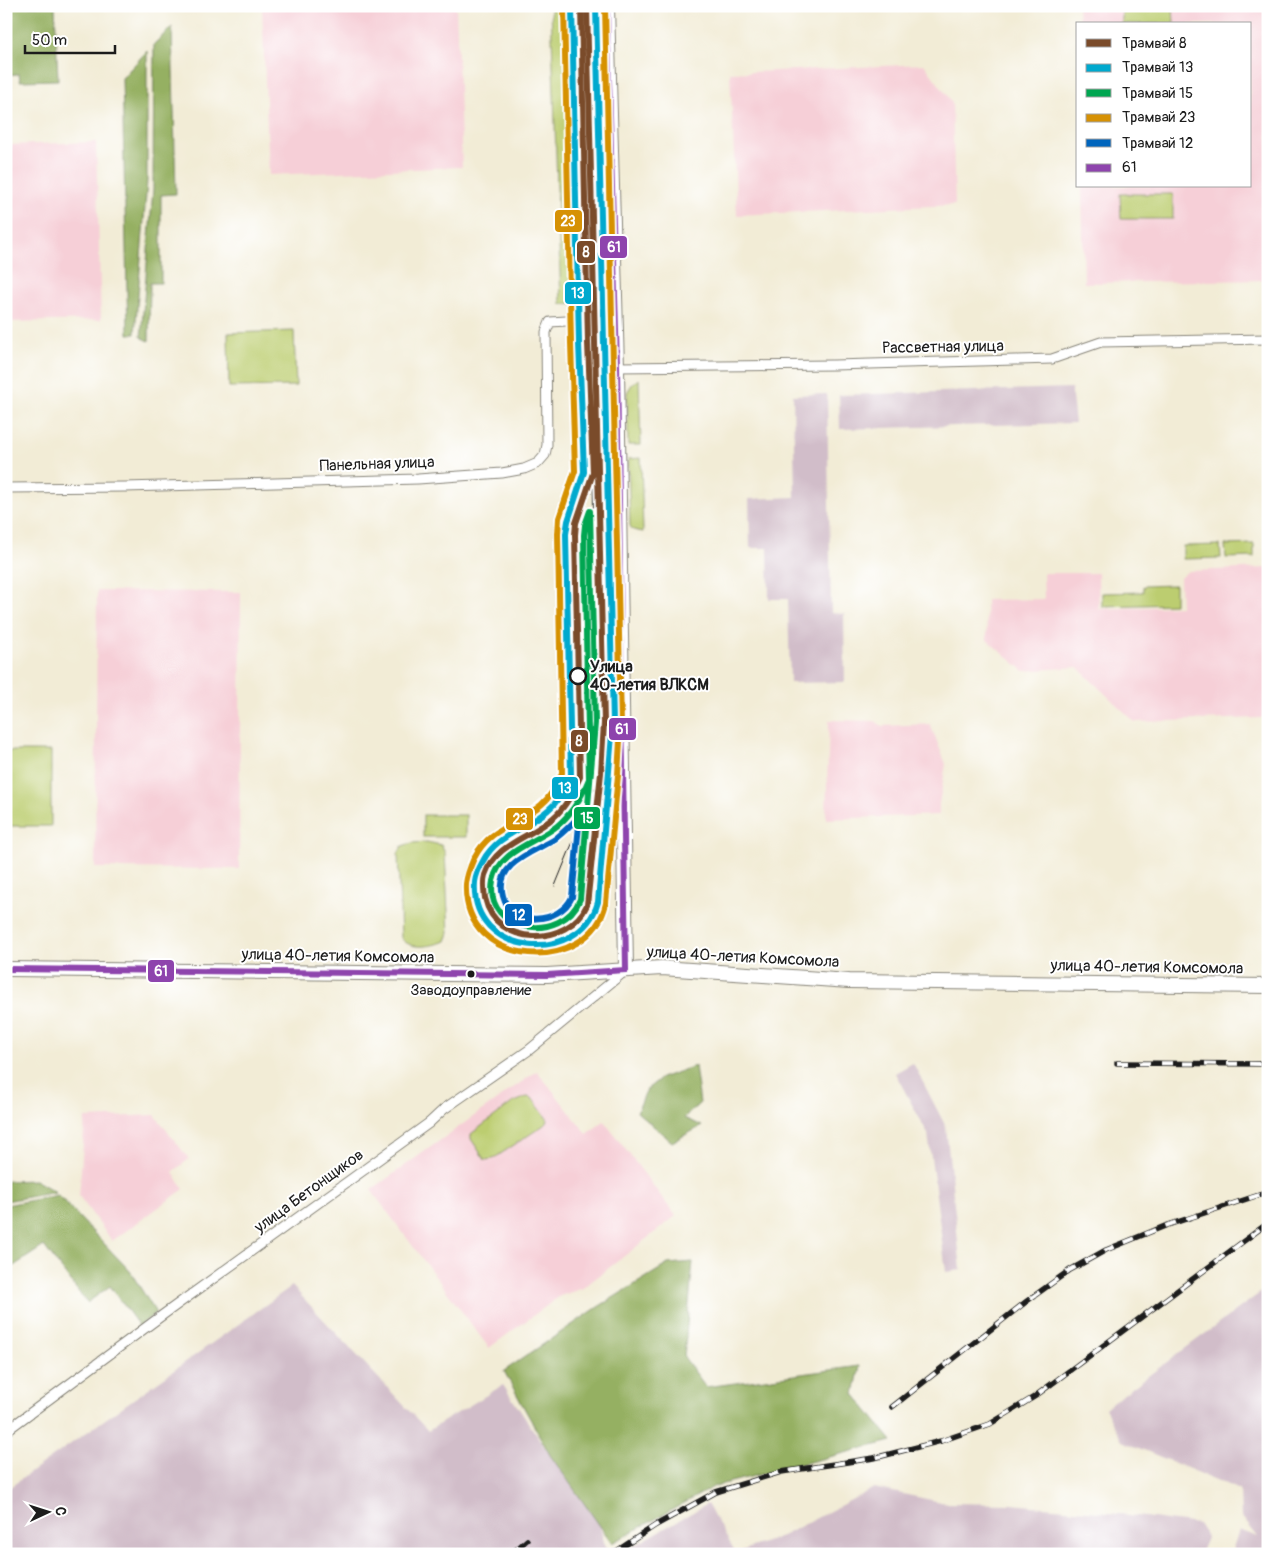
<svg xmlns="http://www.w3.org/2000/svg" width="1274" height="1560" font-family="Pangolin,sans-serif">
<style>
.built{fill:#f6cfd7}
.industrial{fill:#d1bdc9}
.green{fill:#bccd70;stroke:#6c7446}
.forest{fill:#95b062;stroke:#58663f}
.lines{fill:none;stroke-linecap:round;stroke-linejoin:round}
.street-casing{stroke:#878479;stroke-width:11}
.secondary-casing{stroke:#878479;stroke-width:16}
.street{stroke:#fff;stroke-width:9}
.secondary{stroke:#fff;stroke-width:14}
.tram{stroke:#1c1c1c;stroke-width:1}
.rail-casing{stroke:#1c1c1c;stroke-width:5.5}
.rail{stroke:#fff;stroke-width:4;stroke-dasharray:11;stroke-linecap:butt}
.bus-1-casing{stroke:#fff;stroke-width:10}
.bus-1{stroke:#8e44ad;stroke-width:6}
.tram-1-casing{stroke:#fff;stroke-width:10}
.tram-2-casing{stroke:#fff;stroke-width:10}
.tram-3-casing{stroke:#fff;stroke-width:10}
.tram-4-casing{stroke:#fff;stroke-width:10}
.tram-5-casing{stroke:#fff;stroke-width:10}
.tram-1{stroke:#7a4b2a;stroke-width:6}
.tram-2{stroke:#00a9ce;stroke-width:6}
.tram-3{stroke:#00a651;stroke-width:6}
.tram-4{stroke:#d69104;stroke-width:6}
.tram-5{stroke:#0065bd;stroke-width:6}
.stop-dot{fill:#fff;stroke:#1c1c1c;stroke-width:2.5}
.bus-dot{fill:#1c1c1c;stroke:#fff;stroke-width:2}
.labels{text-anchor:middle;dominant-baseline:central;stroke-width:4;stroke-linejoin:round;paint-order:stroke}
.bus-label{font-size:15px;fill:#1c1c1c;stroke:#fff}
.street-label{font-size:16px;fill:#1c1c1c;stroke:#fff}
.stop-label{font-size:16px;font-weight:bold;fill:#1c1c1c;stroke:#fff;text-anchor:start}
.line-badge{stroke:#fff;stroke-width:2}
.badge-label{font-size:14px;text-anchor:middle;font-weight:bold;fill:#fff}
</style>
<rect width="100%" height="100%" fill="#fff"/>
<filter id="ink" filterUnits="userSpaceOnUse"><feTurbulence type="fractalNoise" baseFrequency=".02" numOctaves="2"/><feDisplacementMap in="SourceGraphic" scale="10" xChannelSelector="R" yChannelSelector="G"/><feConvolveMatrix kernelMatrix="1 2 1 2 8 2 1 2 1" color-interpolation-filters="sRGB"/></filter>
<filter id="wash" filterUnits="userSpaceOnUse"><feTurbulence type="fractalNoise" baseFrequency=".0096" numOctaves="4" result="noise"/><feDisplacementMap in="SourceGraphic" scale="20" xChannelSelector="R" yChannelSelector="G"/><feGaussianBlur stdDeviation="1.12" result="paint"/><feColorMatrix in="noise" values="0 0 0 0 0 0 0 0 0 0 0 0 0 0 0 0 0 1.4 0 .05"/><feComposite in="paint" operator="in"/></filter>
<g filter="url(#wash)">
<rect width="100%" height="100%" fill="#f2ecd6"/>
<!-- built -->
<g class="built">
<polygon points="262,6 456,6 462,167 269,175"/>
<polygon points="1078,6 1268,6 1268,280 1084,283 1082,186 1250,186 1250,24 1079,24"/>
<polygon points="924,64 952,102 955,205 737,215 730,73"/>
<polygon points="96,142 101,320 6,322 6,145"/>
<polygon points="1268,568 1268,712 1261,718 1135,722 1077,667 1024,671 987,640 986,600 1044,599 1043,573 1098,573 1099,609 1181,606 1180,578 1188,571"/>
<polygon points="97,591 241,592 239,869 95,868"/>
<polygon points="829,720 875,721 882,726 930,724 946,764 939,804 939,815 826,819"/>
<polygon points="537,1071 587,1134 604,1121 676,1216 583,1288 560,1296 489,1348 371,1190"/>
<polygon points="155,1115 189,1159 173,1172 184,1189 112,1241 79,1196 85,1118"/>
</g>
<!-- industrial -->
<g class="industrial">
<polygon points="1071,388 1075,423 840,429 839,395"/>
<polygon points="827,394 831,613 844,614 845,682 790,683 788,599 769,599 768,548 750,548 749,499 795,497 793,395"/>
<polygon points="913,1063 946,1127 961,1270 946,1272 928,1134 895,1073"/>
<polygon points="292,1286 428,1431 503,1385 550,1455 600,1526 607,1554 6,1554 6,1490"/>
<polygon points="1268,1287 1268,1554 1231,1554 1239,1530 1258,1537 1241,1516 1240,1490 1122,1441 1105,1408"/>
<polygon points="874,1488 946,1503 1012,1504 1129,1515 1198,1524 1207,1538 1200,1554 620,1554 707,1504 736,1553 782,1536"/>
</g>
<!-- green -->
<g class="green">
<polygon points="551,6 573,6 581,303 561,304"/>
<polygon points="1124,6 1173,6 1174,24 1122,24 1122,9"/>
<polygon points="1120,194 1173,194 1173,219 1121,219"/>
<polygon points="294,331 296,386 229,387 228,333"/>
<polygon points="639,379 641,445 628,445 627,392 633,383"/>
<polygon points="641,458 643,532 633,530 630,526 628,459"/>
<polygon points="1254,544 1254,557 1226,558 1225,545"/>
<polygon points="1220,545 1221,558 1183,559 1183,546"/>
<polygon points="1175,585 1175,604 1102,606 1102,593 1143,592 1143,586"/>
<rect x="6" y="751" width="45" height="75"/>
<rect x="423" y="815" width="43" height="22"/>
<path d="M 427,842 L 441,845 L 445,853 L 449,933 L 446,941 C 432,946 411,951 401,938 L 398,854 L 402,846 L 412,843 Z"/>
<polygon points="527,1097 532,1098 548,1120 547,1123 493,1159 485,1160 471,1139 471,1134 512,1103"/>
</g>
<!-- forest -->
<g class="forest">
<polygon points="6,6 55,6 58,80 20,81 19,74 6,75"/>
<polygon points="172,27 176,194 161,195 161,283 150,283 149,341 141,337 153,189 154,44"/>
<polygon points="147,51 147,181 135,334 128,334 122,78"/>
<polygon points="695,1066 700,1103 684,1118 702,1126 672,1142 637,1112 647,1089 661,1078"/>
<polygon points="35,1180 56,1192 6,1201 6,1181"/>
<polygon points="58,1195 130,1271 156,1313 139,1326 110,1286 87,1303 44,1246 6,1271 6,1205"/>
<polygon points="693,1262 684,1357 706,1387 860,1366 854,1394 892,1441 715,1486 612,1543 550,1455 504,1371 598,1307 668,1264"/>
</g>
</g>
<g filter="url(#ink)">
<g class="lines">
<defs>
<g id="street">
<polyline points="617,367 834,365 1052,359 1101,342 1268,339"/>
<polyline points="6,488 125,487 418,479 502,473 524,469 538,463 545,455 547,445 546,332 550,322 615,318"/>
<polyline points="6,1431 164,1314 429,1123 444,1109 529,1050 625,971"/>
</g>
<g id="secondary">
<polyline points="607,6 617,367 626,970"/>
<polyline points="6,969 547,975 662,968 849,981 1268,986"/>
</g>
</defs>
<!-- street casing -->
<use href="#street" class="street-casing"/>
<!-- secondary casing -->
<use href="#secondary" class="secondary-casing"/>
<!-- street -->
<use href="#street" class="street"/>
<!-- secondary -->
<use href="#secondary" class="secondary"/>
<!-- tram -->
<g class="tram">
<polyline points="588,750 593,734 596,711 593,473"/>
<polyline points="580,777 588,750 588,738 584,503"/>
<polyline points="555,886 601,773"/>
</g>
<defs>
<g id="rail">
<polyline points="1117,1063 1268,1064"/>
<polyline points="892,1407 1027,1301 1070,1270 1106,1250 1165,1226 1268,1192"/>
<polyline points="511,1554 527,1540"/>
<polyline points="530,1554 533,1551"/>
<polyline points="612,1554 656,1525 716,1492 781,1472 874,1458 941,1441 990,1424 1034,1397 1268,1223"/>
</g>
</defs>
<!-- rail casing -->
<use href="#rail" class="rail-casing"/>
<!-- rail -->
<use href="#rail" class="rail"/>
<defs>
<g id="bus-1">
<polyline points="607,6 617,367 626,970"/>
<polyline points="6,969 547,975 626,970"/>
</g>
</defs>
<!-- bus-1 casing -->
<use href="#bus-1" class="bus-1-casing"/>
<!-- bus-1 -->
<use href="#bus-1" class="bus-1"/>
<defs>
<path id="tram-1" d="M 581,6 L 588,343 L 593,473 L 576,523 L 575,535 L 580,777 C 573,792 566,807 553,818 C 530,838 496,843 485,875 C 483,882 484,891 485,898 C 496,948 568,947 587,905 L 601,773 L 604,723 L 587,6"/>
<path id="tram-2" d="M 572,6 L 579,343 L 584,472 L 568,521 L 566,534 L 571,775 C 566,788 559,801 548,810 C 527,829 497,834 483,861 C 479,868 476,874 475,882 C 469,958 580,966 598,902 L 613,723 L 596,6"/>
<path id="tram-3" d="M 590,511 L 595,723 L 580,899 C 563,943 483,934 493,881 C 499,850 536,843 557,826 C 572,814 582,796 589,779 L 584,535 L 585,525 Z"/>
<path id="tram-4" d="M 564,6 L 571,343 L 575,471 L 559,518 L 558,534 L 562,773 C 557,785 551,797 541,805 C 517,825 490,827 474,858 C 470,867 467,874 466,884 C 462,971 591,975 606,903 L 618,775 L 621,723 L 605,6"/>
<path id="tram-5" d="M 580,815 L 572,897 C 560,924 511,928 503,896 C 494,863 534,852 555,839 C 564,832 572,824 580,815 Z"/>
</defs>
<!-- tram-1 casing -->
<use href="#tram-1" class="tram-1-casing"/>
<!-- tram-2 casing -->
<use href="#tram-2" class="tram-2-casing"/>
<!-- tram-3 casing -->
<use href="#tram-3" class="tram-3-casing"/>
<!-- tram-4 casing -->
<use href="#tram-4" class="tram-4-casing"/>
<!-- tram-5 casing -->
<use href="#tram-5" class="tram-5-casing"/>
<!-- tram-1 -->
<use href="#tram-1" class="tram-1"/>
<!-- tram-2 -->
<use href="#tram-2" class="tram-2"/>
<!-- tram-3 -->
<use href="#tram-3" class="tram-3"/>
<!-- tram-4 -->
<use href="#tram-4" class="tram-4"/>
<!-- tram-5 -->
<use href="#tram-5" class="tram-5"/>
</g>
</g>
<!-- markers -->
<circle class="stop-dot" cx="578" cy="676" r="8"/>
<circle class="bus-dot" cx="471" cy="974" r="4.5"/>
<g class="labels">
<!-- bus labels -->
<g class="bus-label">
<text x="471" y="990">Заводоуправление</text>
</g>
<!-- street labels -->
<g class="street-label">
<text transform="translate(943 347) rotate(-1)">Рассветная улица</text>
<text transform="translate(377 464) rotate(-2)">Панельная улица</text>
<text transform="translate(338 956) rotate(1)">улица 40-летия Комсомола</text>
<text transform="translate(743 957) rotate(3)">улица 40-летия Комсомола</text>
<text transform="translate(1147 967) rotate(1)">улица 40-летия Комсомола</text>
<text transform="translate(309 1191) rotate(-36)">улица Бетонщиков</text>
</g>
<!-- stop labels -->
<g class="stop-label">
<text x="590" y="667">Улица<tspan x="590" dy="18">40-летия ВЛКСМ</tspan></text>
</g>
</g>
<g class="line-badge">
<rect x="554" y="209" width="29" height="24" rx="5" fill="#d69104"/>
<rect x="599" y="235" width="29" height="24" rx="5" fill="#8e44ad"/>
<rect x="576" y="240" width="20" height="24" rx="5" fill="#7a4b2a"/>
<rect x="564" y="281" width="28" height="24" rx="5" fill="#00a9ce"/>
<rect x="608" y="717" width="29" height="24" rx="5" fill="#8e44ad"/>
<rect x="570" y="729" width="19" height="24" rx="5" fill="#7a4b2a"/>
<rect x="551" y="776" width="28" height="24" rx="5" fill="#00a9ce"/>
<rect x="573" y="806" width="28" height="24" rx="5" fill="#00a651"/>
<rect x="505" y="807" width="29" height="24" rx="5" fill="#d69104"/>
<rect x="504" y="903" width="29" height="24" rx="5" fill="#0065bd"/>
<rect x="147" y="959" width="28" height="24" rx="5" fill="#8e44ad"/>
</g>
<g class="badge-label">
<text x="568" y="226">23</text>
<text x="614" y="252">61</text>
<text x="586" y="257">8</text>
<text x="578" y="298">13</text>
<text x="622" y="734">61</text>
<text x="579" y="746">8</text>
<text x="565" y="793">13</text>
<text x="587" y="823">15</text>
<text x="520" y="824">23</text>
<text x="519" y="920">12</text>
<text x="161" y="976">61</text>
</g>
<!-- margin -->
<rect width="1274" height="1560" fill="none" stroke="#fff" stroke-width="25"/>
<!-- legend -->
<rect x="1076" y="22" width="175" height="165" fill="#ffffff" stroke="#a4a4a4"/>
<rect x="1086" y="39" width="25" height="8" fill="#7a4b2a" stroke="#a4a4a4"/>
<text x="1122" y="48" font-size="15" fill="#1c1c1c">Трамвай 8</text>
<rect x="1086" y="64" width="25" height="8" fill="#00a9ce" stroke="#a4a4a4"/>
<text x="1122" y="72" font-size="15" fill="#1c1c1c">Трамвай 13</text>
<rect x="1086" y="89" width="25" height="8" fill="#00a651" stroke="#a4a4a4"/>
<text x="1122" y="98" font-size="15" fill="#1c1c1c">Трамвай 15</text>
<rect x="1086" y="114" width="25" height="8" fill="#d69104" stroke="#a4a4a4"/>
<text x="1122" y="122" font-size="15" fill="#1c1c1c">Трамвай 23</text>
<rect x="1086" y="139" width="25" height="8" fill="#0065bd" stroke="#a4a4a4"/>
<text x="1122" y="148" font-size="15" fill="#1c1c1c">Трамвай 12</text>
<rect x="1086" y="164" width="25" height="8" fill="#8e44ad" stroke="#a4a4a4"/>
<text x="1122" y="172" font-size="15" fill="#1c1c1c">61</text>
<!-- north arrow -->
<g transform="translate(48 1512) rotate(86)" stroke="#ffffff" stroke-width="4" paint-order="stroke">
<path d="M0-4L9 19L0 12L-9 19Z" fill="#1c1c1c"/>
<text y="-8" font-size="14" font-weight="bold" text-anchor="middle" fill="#1c1c1c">С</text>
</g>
<!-- scale -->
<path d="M25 45v8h90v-8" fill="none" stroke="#1c1c1c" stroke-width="2.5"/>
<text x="32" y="45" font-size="15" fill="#1c1c1c" stroke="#ffffff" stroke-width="4" paint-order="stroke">50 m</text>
</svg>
